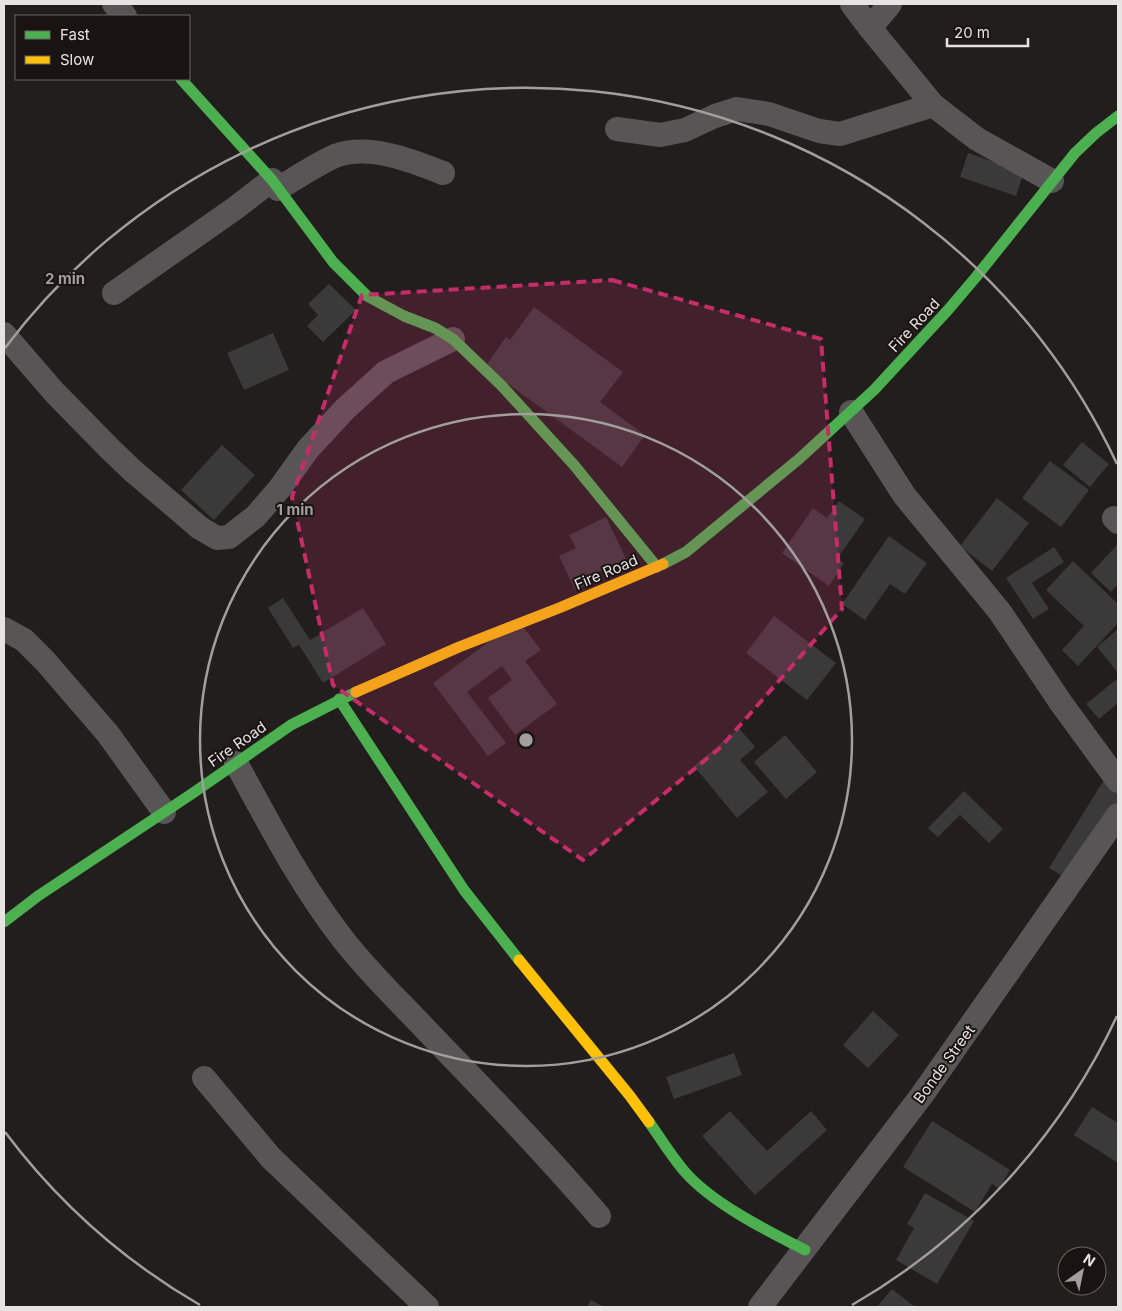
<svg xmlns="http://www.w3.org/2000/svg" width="1122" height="1311" font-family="Inter,sans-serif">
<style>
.building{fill:#3a3a3a}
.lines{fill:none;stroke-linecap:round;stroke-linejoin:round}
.street{stroke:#575555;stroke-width:24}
.fast{stroke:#4caf50;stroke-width:11}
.slow{stroke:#ffc107;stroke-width:11}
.marked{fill:#c62c68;fill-opacity:0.2;stroke:#c62c68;stroke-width:4;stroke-dasharray:10 6;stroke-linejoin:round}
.ring{fill:none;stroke:#a29e9d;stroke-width:2.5}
.labels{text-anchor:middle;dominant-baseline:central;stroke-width:4;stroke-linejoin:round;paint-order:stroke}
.street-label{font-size:15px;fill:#e7e3e2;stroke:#191412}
.centre{fill:#a29e9d;stroke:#191412;stroke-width:2.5}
.ring-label{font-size:15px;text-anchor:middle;font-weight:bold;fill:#a29e9d;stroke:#191412;stroke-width:4;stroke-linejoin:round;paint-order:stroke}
</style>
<rect width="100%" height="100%" fill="#211e1d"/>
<!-- building -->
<g class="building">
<polygon points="968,153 1024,172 1016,196 960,177"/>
<polygon points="329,284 356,310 323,342 307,326 318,315 308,304"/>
<polygon points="534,307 623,372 600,402 645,435 622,467 485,367 506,337 510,340"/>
<polygon points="273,333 289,370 244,390 227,353"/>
<polygon points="1082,442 1109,464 1090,487 1063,465"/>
<polygon points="222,445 255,475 214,520 181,490"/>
<polygon points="1050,461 1089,490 1061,527 1022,498"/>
<polygon points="997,498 1029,523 992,571 960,546"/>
<polygon points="839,501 865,519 837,559 844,563 829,586 782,553 813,508 827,518"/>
<polygon points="606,517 626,559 591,575 595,581 575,590 559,556 576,548 569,535"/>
<polygon points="889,536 927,563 905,594 890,584 865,620 842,604"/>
<polygon points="1118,544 1118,584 1111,592 1091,573"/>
<polygon points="1054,547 1064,562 1032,583 1049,609 1033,619 1006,578"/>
<polygon points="1073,561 1118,604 1118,623 1078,666 1062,650 1084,626 1046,590"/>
<polygon points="283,598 310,640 363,608 386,644 323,683 299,645 293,648 268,608"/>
<polygon points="774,616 836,663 807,700 746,653"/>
<polygon points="518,620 541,650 525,661 557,704 515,735 488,698 512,680 502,666 467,692 506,743 488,756 433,683"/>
<polygon points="1118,629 1118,673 1097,647"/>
<polygon points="1118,678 1118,703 1099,719 1086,704"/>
<polygon points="739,728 755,747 740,760 768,792 737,818 694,766"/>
<polygon points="785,735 817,772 786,799 754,762"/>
<polygon points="1109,772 1118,777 1118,816 1076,884 1049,868"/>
<polygon points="964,791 1003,829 989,843 960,815 938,837 928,828"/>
<polygon points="873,1011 899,1035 868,1068 843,1045"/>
<polygon points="734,1053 742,1075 674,1099 666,1077"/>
<polygon points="1092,1107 1118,1123 1118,1163 1074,1135"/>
<polygon points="730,1111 767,1151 811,1111 827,1130 755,1195 702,1136"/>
<polygon points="932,1121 1010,1170 999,1189 992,1184 975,1212 903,1167"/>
<polygon points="925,1193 974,1221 937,1284 896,1260 914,1228 907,1224"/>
<polygon points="892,1289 915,1307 877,1307"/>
<polygon points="591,1300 604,1307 587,1307"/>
</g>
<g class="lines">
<!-- street -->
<g class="street">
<polyline points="114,4 125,16"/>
<polyline points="852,4 870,28 933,105 977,139 1052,181"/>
<polyline points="870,28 890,4"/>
<polyline points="617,129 660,135 685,130 715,116 737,109 769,114 819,131 840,134 933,105"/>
<path d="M 278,189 C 296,178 315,165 335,156 C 368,143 413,161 443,173"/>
<polyline points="114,293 234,209 272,180"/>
<polyline points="4,334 55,393 110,449 133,471 200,528 217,538 229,537 256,516 280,488 308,449 345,409 386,372 453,339"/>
<polyline points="851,412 904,495 1000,612 1061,703 1118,781"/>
<polyline points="1114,518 1118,522"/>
<polyline points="4,629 24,640 45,661 108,734 164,812"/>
<path d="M 236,763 C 269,823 300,884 342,938 C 368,972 400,1002 429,1033 C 487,1093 545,1153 599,1216"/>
<polyline points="204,1078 271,1158 427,1307"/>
<polyline points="760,1307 922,1095 1118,815"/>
</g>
<!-- fast -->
<g class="fast">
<polyline points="181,79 272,180 333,262 367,296 404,316 435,328 453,339 502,386 574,465 657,567"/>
<polyline points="663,564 686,552 799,459 874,390 948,310 976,277 1075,153 1096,133 1118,116"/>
<polyline points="339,699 464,890 519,960"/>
<polyline points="4,922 38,896 193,793 291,725 356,692"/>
<path d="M 649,1122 C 661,1139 672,1157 685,1172 C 713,1204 768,1231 805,1250"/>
</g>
<!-- slow -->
<g class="slow">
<polyline points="356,692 459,647 559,608 663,564"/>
<polyline points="519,960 630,1096 649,1122"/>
</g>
</g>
<!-- marked area -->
<path class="marked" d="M 612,280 L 821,339 L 842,609 L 720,748 L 583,860 L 333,685 L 292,497 L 362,295 Z"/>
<!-- distance rings -->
<g class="ring">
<circle cx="526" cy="740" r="326"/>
<path d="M1117 1016A652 652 0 0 1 852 1305M200 1305A652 652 0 0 1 5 1132M5 348A652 652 0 0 1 1117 464"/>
</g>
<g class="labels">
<!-- street labels -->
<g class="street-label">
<text transform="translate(914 325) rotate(-47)">Fire Road</text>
<text transform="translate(606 572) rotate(-23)">Fire Road</text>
<text transform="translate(237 744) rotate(-35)">Fire Road</text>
<text transform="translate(944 1064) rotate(-54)">Bonde Street</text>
</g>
</g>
<circle cx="526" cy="740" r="8" class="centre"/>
<g class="ring-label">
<text x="65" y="284">2 min</text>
<text x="295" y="515">1 min</text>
</g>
<!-- border -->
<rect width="1122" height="1311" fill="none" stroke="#e7e3e2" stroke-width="10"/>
<!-- legend -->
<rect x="15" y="15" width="175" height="65" fill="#191412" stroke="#6b6765"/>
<rect x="25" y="31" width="25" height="8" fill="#4caf50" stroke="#6b6765"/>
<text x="60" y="40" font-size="15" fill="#e7e3e2">Fast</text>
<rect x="25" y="56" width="25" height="8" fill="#ffc107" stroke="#6b6765"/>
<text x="60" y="65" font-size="15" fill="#e7e3e2">Slow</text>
<!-- north arrow -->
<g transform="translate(1082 1271) rotate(33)"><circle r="24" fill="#191412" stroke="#6b6765"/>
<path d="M0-4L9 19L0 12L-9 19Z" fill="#a29e9d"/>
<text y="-8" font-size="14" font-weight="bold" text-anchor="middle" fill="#e7e3e2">N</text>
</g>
<!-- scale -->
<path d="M947 38v8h81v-8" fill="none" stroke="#e7e3e2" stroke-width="2.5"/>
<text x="954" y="38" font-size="15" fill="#e7e3e2" stroke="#191412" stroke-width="4" paint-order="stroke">20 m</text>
</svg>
